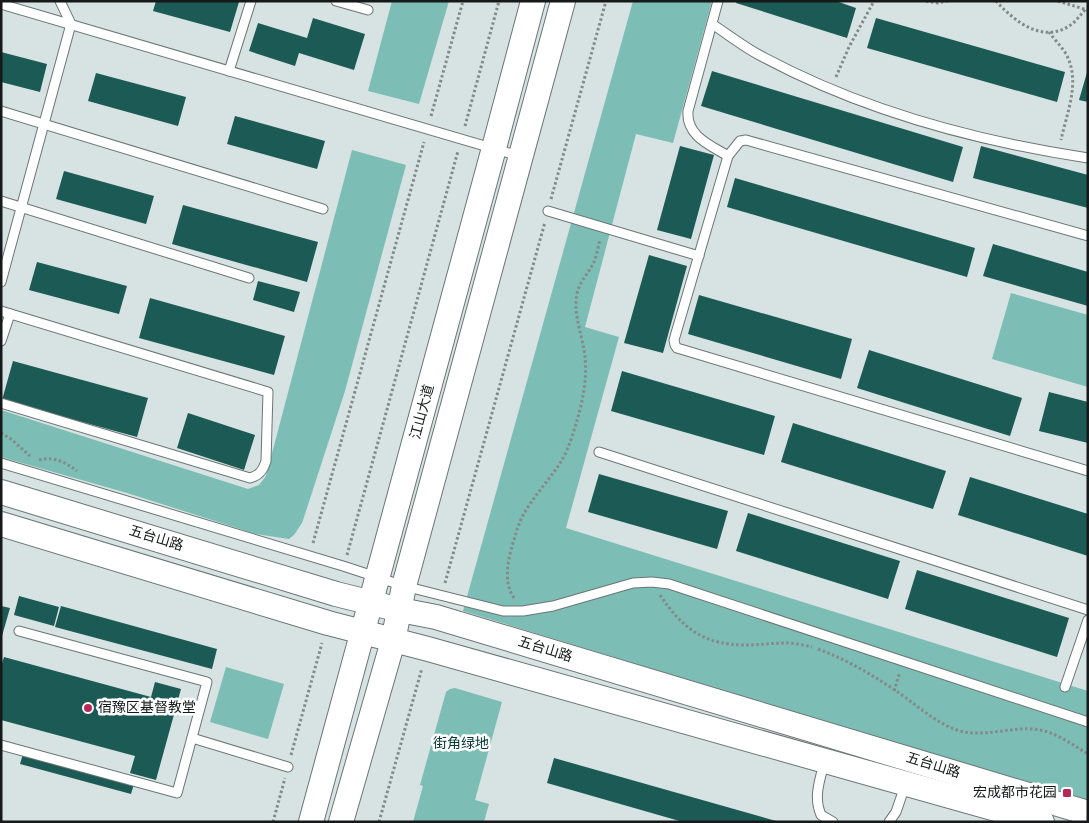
<svg xmlns="http://www.w3.org/2000/svg" width="1089" height="823" font-family="Overpass,'Noto Sans SC',sans-serif">
<style>
.green{fill:#7cbdb5}
.building{fill:#1c5b55}
.lines{fill:none;stroke-linecap:round;stroke-linejoin:round}
.lane-casing{stroke:#6b7674;stroke-width:11}
.secondary-casing{stroke:#6b7674;stroke-width:26}
.path{stroke:#828a8a;stroke-width:3;stroke-dasharray:2.5 2.5;stroke-linecap:butt}
.lane{stroke:#fff;stroke-width:9}
.secondary{stroke:#fff;stroke-width:24}
.poi-dot{fill:#b72858;stroke:#fff;stroke-width:2}
.labels{text-anchor:middle;dominant-baseline:central;stroke-width:5;stroke-linejoin:round;paint-order:stroke}
.street-label{font-size:14px;fill:#151919;stroke:#fff}
.poi-label{font-size:14px;fill:#151919;stroke:#fff;text-anchor:start}
.park-label{font-size:14px;fill:#003732;stroke:#fff}
</style>
<rect width="100%" height="100%" fill="#d7e3e2"/>
<!-- green -->
<g class="green">
<polygon points="392,1 449,1 419,104 368,91"/>
<polygon points="633,1 712,1 673,143 636,134 585,327 619,337 566,528 1088,691 1088,802 463,611"/>
<polygon points="352,150 406,165 345,391 307,508 302,523 294,535 289,539 256,534 127,493 1,457 1,410 248,489 259,485 266,476"/>
<polygon points="1011,293 1088,315 1088,387 992,359"/>
<polygon points="226,667 284,684 268,739 210,722"/>
<polygon points="455,688 502,702 475,800 489,804 484,822 413,822 423,786 420,785 446,692 450,689"/>
</g>
<!-- building -->
<g class="building">
<polygon points="156,1 236,1 239,2 230,32 153,11"/>
<polygon points="737,1 836,1 856,8 847,38 736,3"/>
<polygon points="313,18 365,34 354,70 299,53 295,66 249,51 258,23 307,38"/>
<polygon points="876,18 1065,72 1057,102 867,48"/>
<polygon points="1,52 47,64 40,92 1,82"/>
<polygon points="1088,69 1088,102 1079,100"/>
<polygon points="712,71 963,147 953,182 701,106"/>
<polygon points="96,73 186,97 178,126 88,101"/>
<polygon points="235,116 325,141 317,169 227,144"/>
<polygon points="680,146 714,155 691,239 657,230"/>
<polygon points="981,146 1088,175 1088,208 973,178"/>
<polygon points="64,171 154,196 146,224 56,199"/>
<polygon points="735,178 975,248 967,277 727,207"/>
<polygon points="183,205 318,242 307,282 172,244"/>
<polygon points="993,244 1088,272 1088,306 983,276"/>
<polygon points="649,255 687,266 663,353 624,343"/>
<polygon points="37,262 127,286 119,314 29,290"/>
<polygon points="258,281 300,292 294,312 253,300"/>
<polygon points="699,295 852,339 841,379 688,334"/>
<polygon points="150,298 285,336 274,375 139,338"/>
<polygon points="869,350 1022,398 1010,436 857,388"/>
<polygon points="13,361 148,398 137,437 2,400"/>
<polygon points="622,371 775,416 764,455 611,411"/>
<polygon points="1049,392 1088,402 1088,443 1039,431"/>
<polygon points="188,413 255,435 244,470 177,448"/>
<polygon points="793,423 946,471 933,509 781,462"/>
<polygon points="599,474 728,511 717,549 588,512"/>
<polygon points="970,477 1088,514 1088,556 958,515"/>
<polygon points="748,513 900,561 888,599 736,551"/>
<polygon points="917,570 1069,618 1057,657 905,609"/>
<polygon points="19,596 59,607 54,626 14,615"/>
<polygon points="1,606 10,608 2,636 1,636"/>
<polygon points="61,606 217,649 212,669 55,627"/>
<polygon points="4,657 151,697 155,682 181,689 156,780 130,773 135,756 1,720 1,666"/>
<polygon points="23,754 134,784 131,794 20,764"/>
<polygon points="554,758 776,821 776,822 683,822 547,783"/>
</g>
<g class="lines">
<defs>
<g id="lane">
<polyline points="336,1 368,10"/>
<path d="M 718,1 L 688,111 C 686,136 710,145 728,156"/>
<polyline points="1,4 519,156"/>
<path d="M 712,24 C 729,35 745,48 763,57 C 864,111 975,141 1088,158"/>
<polyline points="229,71 251,1"/>
<polyline points="1,111 323,209"/>
<polyline points="1,201 249,278"/>
<polyline points="548,211 699,256"/>
<polyline points="1088,236 746,140 740,141 728,156 674,340 675,345 677,348 1088,471"/>
<polyline points="1,282 71,24 60,1"/>
<path d="M 1,311 L 268,392 L 266,461 C 263,470 260,475 250,478 L 1,403"/>
<polyline points="1,341 10,314"/>
<polyline points="599,452 1088,610"/>
<polyline points="1,463 343,566 404,586 503,611 523,611 553,606 633,583 652,582 669,584 1088,722"/>
<polyline points="1065,687 1088,620"/>
<polyline points="192,738 288,767"/>
<polyline points="1,745 177,793 207,682 19,631"/>
<path d="M 825,760 C 820,779 813,797 821,815 L 833,822"/>
<polyline points="889,822 896,812 906,783"/>
</g>
<g id="secondary">
<polyline points="1,492 336,594 400,610 436,617 1088,813"/>
<polyline points="1,524 328,623 428,649 1042,822"/>
<polyline points="311,822 494,148 533,1"/>
<polyline points="341,822 393,641 404,586 563,1"/>
</g>
</defs>
<!-- lane casing -->
<use href="#lane" class="lane-casing"/>
<!-- secondary casing -->
<use href="#secondary" class="secondary-casing"/>
<!-- path -->
<g class="path">
<polyline points="926,1 938,3 947,1"/>
<path d="M 996,1 C 1015,22 1044,45 1072,24 C 1077,20 1081,14 1086,9"/>
<polyline points="1058,1 1087,10"/>
<path d="M 1049,32 C 1054,39 1061,46 1066,54 C 1081,81 1067,112 1061,140"/>
<polyline points="836,77 849,47 874,1"/>
<polyline points="431,116 463,1"/>
<polyline points="465,126 499,1"/>
<polyline points="551,199 606,1"/>
<polyline points="1,433 11,439 30,456"/>
<path d="M 39,460 C 54,456 65,462 77,471"/>
<polyline points="313,543 424,142"/>
<polyline points="347,555 458,151"/>
<polyline points="445,583 545,222"/>
<path d="M 660,595 C 683,629 704,645 746,645 C 759,645 772,643 785,643 C 794,643 804,645 812,647"/>
<path d="M 514,598 C 501,579 510,553 516,533 C 524,504 547,485 562,460 C 569,448 574,431 578,417 C 584,396 588,372 584,350 C 581,332 573,312 577,294 C 579,282 588,274 593,264 C 597,256 598,247 600,239"/>
<path d="M 818,649 C 848,660 876,677 902,695 C 921,709 938,724 960,731 C 987,738 1013,725 1040,730 C 1057,733 1073,745 1088,754"/>
<polyline points="894,691 900,672"/>
<polyline points="291,755 322,643"/>
<polyline points="273,822 285,778"/>
<polyline points="379,822 422,668"/>
</g>
<!-- lane -->
<use href="#lane" class="lane"/>
<!-- secondary -->
<use href="#secondary" class="secondary"/>
</g>
<!-- markers -->
<g class="poi-dot">
<circle cx="88" cy="708" r="5"/>
<rect x="1062" y="788" width="10" height="10" rx="2.5"/>
</g>
<g class="labels">
<!-- street labels -->
<g class="street-label">
<text transform="translate(423 412) rotate(-75)">江山大道</text>
<text transform="translate(156 539) rotate(17)">五台山路</text>
<text transform="translate(545 650) rotate(17)">五台山路</text>
<text transform="translate(933 766) rotate(17)">五台山路</text>
</g>
<!-- poi labels -->
<g class="poi-label">
<text x="98" y="708">宿豫区基督教堂</text>
<text x="1057" y="793" text-anchor="end">宏成都市花园</text>
</g>
<!-- park labels -->
<g class="park-label">
<text x="461" y="744">街角绿地</text>
</g>
</g>
<!-- border -->
<rect width="1089" height="823" fill="none" stroke="#151919" stroke-width="5"/>
</svg>
